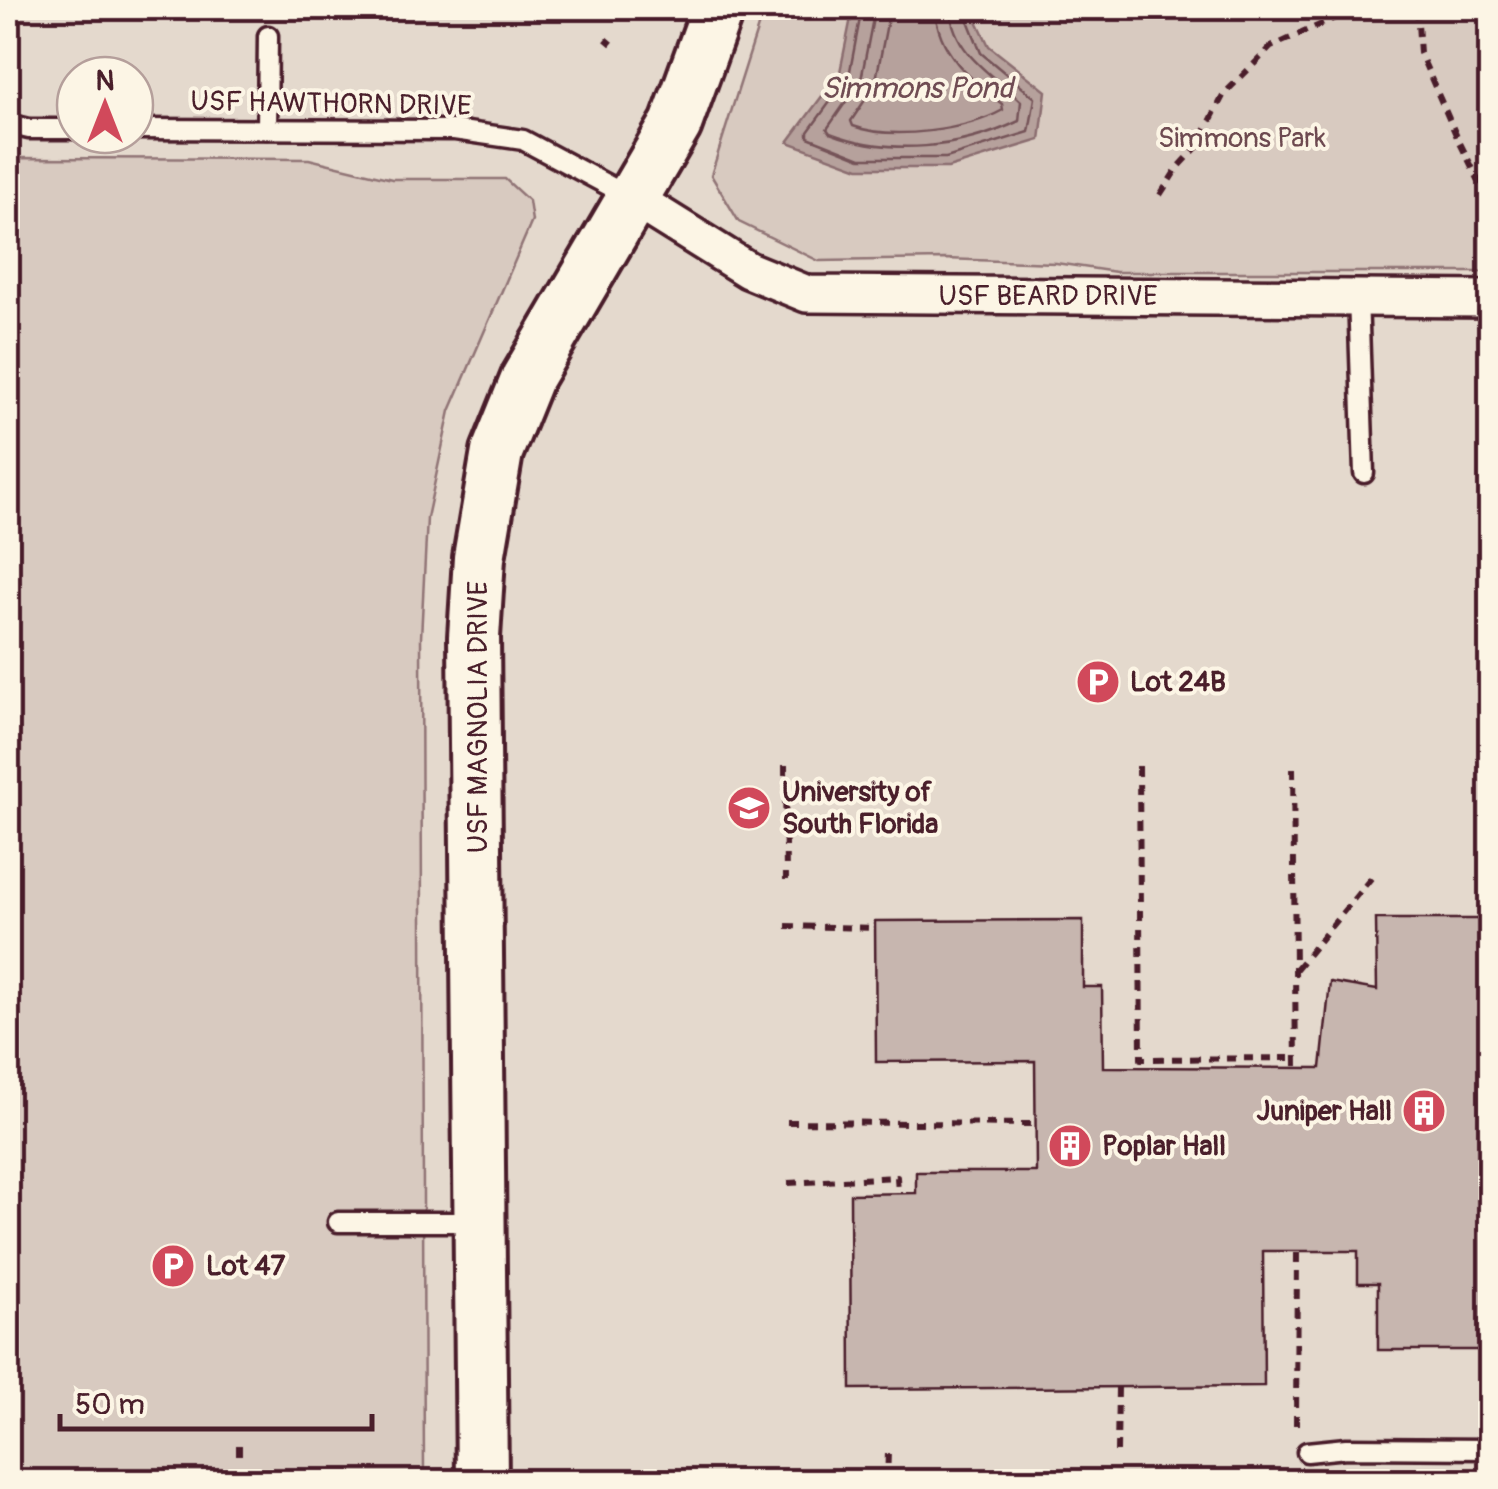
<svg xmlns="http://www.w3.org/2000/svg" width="1498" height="1489" font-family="Pangolin,sans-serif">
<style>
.built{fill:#e4d9cd;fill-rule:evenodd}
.green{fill:#d8cac0;stroke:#917476;stroke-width:2.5}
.water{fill:#b6a19c;stroke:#8b6d6f;stroke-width:2.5}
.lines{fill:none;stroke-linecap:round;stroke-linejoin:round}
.shore{stroke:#755358;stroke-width:2.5}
.building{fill:#c7b6af;stroke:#4a1f2b;stroke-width:2.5}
.lane-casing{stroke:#4a1f2b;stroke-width:25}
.street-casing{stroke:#4a1f2b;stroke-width:42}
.secondary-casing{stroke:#4a1f2b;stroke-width:58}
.path{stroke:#4a1f2b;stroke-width:6;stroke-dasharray:10 8;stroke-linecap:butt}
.lane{stroke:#fcf5e5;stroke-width:18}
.street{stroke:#fcf5e5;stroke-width:35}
.secondary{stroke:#fcf5e5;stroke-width:50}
.labels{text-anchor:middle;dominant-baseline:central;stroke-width:8;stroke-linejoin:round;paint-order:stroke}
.street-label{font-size:28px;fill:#4a1f2b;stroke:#fcf5e5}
.park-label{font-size:28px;fill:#6e4a50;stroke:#fcf5e5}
.poi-label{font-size:28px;font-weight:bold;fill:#4a1f2b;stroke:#fcf5e5;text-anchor:start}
.water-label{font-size:30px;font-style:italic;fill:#704c53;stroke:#fcf5e5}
</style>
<rect width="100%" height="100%" fill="#f1e8da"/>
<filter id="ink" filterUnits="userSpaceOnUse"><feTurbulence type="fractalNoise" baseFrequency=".01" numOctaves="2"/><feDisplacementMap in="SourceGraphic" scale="20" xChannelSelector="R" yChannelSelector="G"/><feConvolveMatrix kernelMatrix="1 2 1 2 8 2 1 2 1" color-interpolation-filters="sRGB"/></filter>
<g filter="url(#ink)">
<!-- built -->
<path class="built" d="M 8,8 L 1490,8 L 1490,1481 L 8,1482 ZM 75,75 L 135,75 L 135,135 L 75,135 Z"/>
<!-- green -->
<g class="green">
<polygon points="764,8 1490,8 1490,272 1116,272 1056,263 945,259 819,261 739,222 711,175"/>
<polygon points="8,158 309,159 392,179 505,179 529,201 532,221 450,411 427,518 421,638 424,1481 8,1481"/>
</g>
<!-- water -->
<polygon class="water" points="853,8 971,8 989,46 1046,91 1040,140 948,168 859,168 788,142 840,72"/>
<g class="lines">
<!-- shore -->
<g class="shore">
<polyline points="862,8 849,76 808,132 808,137 861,158 946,158 1029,132 1035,98 981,53 963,8"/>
<path d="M 875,8 L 861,80 L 827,129 L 830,133 C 890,156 961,149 1019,121 L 1021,101 C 991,74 953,53 950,8"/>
<path d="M 890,8 L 875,85 L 851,121 L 853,126 C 893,141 967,130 1003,110 L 1002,104 C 970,79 937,52 935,8"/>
</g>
</g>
<!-- building -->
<polygon class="building" points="1376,919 1490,919 1490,1350 1378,1350 1378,1283 1358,1283 1358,1251 1263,1251 1264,1386 851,1389 850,1194 916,1193 916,1172 1036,1172 1035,1061 876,1062 875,921 1083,920 1083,987 1102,987 1103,1067 1321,1068 1330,982 1377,990"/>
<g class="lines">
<defs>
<g id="lane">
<polyline points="8,124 29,129 75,129"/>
<polyline points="135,129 454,130 523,140 630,197"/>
<polyline points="267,129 268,36"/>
<polyline points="1358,296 1364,473"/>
<polyline points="338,1222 477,1222"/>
<polyline points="1307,1452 1346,1448 1490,1449"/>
</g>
<polyline id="street" points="631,197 748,270 807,294 1490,299"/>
<polyline id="secondary" points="482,1482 474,637 479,558 497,452 527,378 676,124 718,8"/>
</defs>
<!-- lane casing -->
<use href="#lane" class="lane-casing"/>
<!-- street casing -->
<use href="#street" class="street-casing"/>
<!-- secondary casing -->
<use href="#secondary" class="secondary-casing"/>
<!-- path -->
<g class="path">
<polyline points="1417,8 1420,53 1457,137 1490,203"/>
<polyline points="606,39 612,44"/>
<polyline points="1160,195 1176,170 1197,147 1224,94 1271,47 1357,8"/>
<polyline points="785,765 786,880"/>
<polyline points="1139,766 1141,1059 1295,1058"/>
<polyline points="1293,768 1296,1068"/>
<polyline points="786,926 875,928"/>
<polyline points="1296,969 1372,877"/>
<polyline points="787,1122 1036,1124"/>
<polyline points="788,1183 897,1177 898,1193"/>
<polyline points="1296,1425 1297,1251"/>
<polyline points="239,1445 239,1457"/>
<polyline points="1117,1452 1118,1387"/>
<polyline points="887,1482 888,1452"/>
</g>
<!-- lane -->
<use href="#lane" class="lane"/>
<!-- street -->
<use href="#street" class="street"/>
<!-- secondary -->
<use href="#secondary" class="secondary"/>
</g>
</g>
<!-- icons -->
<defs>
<symbol id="parking-disc" viewBox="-11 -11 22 22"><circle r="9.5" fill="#d1495b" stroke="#fcf5e5"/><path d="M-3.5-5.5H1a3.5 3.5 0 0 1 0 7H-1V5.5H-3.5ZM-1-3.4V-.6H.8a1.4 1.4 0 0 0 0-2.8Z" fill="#fff"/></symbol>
<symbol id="university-disc" viewBox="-11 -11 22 22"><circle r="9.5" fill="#d1495b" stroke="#fcf5e5"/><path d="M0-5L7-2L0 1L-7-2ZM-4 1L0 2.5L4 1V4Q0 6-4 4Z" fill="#fff"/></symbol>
<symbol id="building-disc" viewBox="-11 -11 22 22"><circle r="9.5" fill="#d1495b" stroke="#fcf5e5"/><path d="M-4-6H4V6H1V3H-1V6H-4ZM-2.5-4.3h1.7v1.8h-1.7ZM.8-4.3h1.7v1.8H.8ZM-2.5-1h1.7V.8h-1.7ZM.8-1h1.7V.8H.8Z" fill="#fff"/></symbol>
</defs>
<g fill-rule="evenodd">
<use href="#parking-disc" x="1073" y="657" width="50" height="50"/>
<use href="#university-disc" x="724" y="783" width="50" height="50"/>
<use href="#building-disc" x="1399" y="1086" width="50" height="50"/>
<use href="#building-disc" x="1045" y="1121" width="50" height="50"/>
<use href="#parking-disc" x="148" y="1241" width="50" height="50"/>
</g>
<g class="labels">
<!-- street labels -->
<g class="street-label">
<text transform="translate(331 104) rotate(1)">USF HAWTHORN DRIVE</text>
<text x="1048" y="296">USF BEARD DRIVE</text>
<text transform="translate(478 717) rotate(-90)">USF MAGNOLIA DRIVE</text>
</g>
<!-- park labels -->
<g class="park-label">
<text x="1242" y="138">Simmons Park</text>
</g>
<!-- poi labels -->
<g class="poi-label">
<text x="1130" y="682">Lot 24B</text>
<text x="782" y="792">University of<tspan x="782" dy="32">South Florida</tspan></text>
<text x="1392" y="1111" text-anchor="end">Juniper Hall</text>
<text x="1102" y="1146">Poplar Hall</text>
<text x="206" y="1266">Lot 47</text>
</g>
<!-- water labels -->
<g class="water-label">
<text x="917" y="88">Simmons Pond</text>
</g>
</g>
<!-- margin -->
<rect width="1498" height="1489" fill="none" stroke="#fcf5e5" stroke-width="40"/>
<rect x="20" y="20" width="1458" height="1449" fill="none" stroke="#4a1f2b" stroke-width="4" filter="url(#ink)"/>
<!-- north arrow -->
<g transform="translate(105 105)"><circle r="48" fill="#fcf5e5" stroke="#b59f9b" stroke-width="2.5"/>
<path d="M0-8L18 38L0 25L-18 38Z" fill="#d1495b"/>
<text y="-15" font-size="28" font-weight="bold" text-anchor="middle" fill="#4a1f2b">N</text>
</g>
<!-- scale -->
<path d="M60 1414v15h312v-15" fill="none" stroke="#4a1f2b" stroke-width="5"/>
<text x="75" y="1414" font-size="30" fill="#4a1f2b" stroke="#fcf5e5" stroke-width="8" paint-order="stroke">50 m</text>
</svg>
